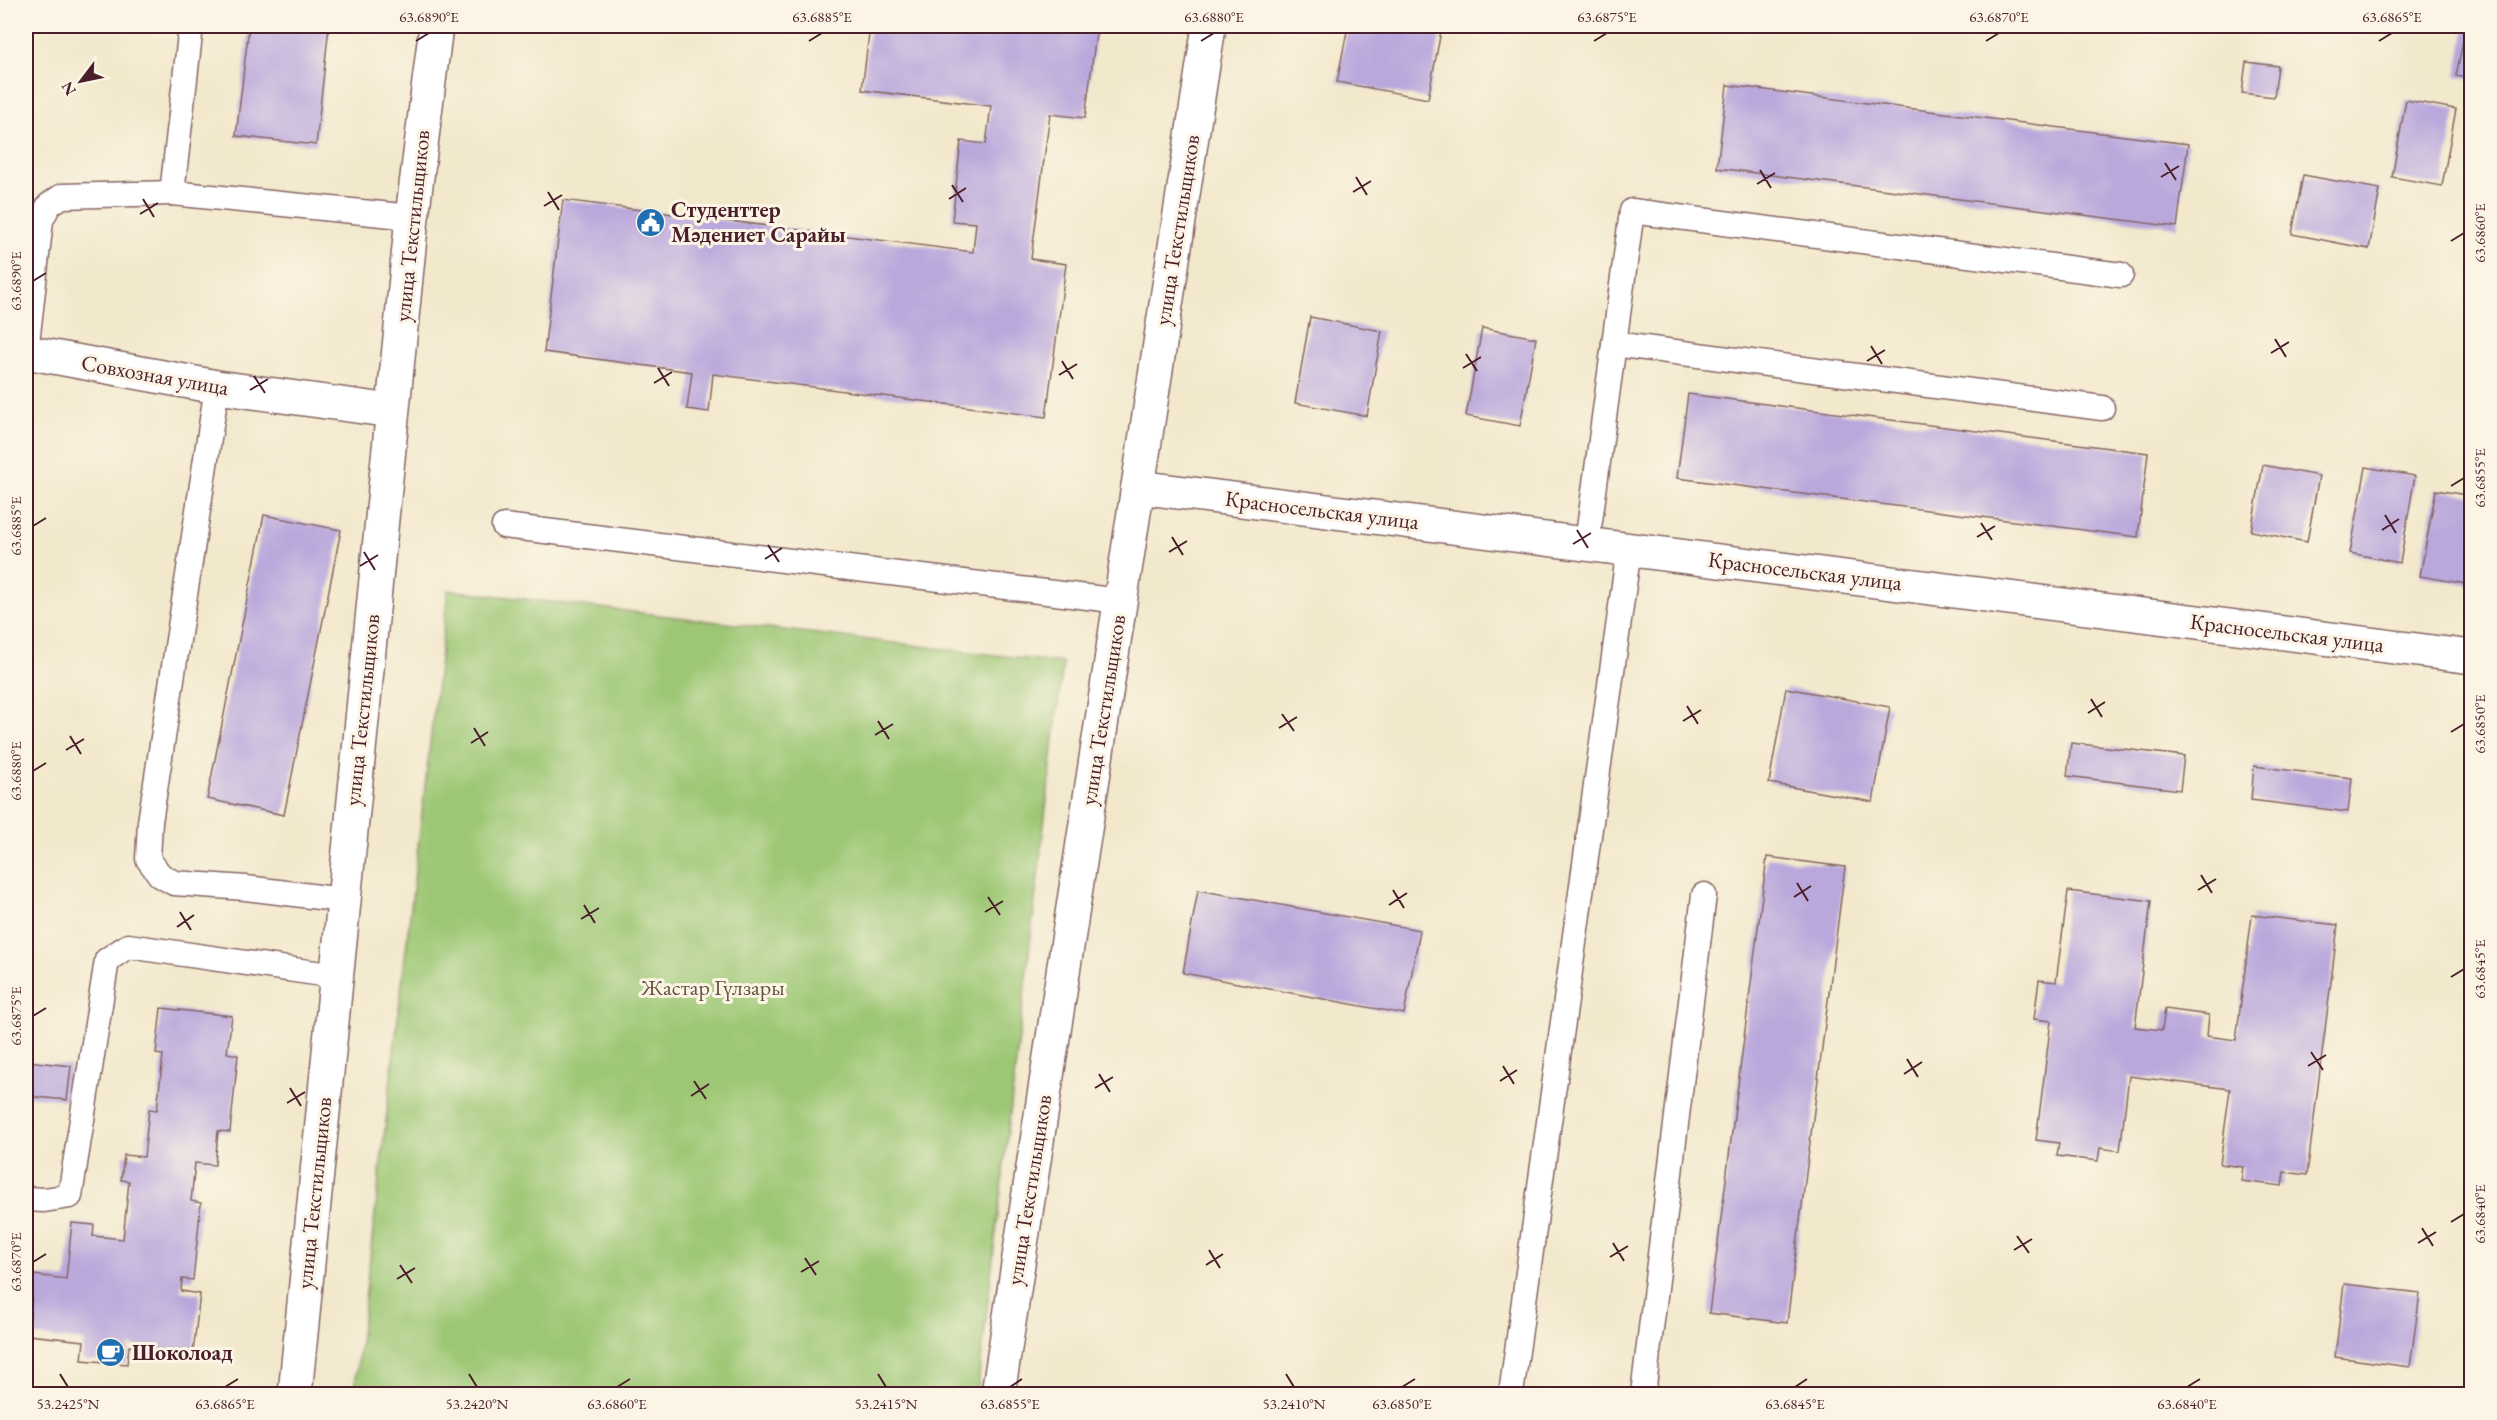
<svg xmlns="http://www.w3.org/2000/svg" width="2497" height="1420" font-family="'EB Garamond',serif">
<style>
.green{fill:#9dc774;stroke:#747350;stroke-width:1.5}
.building{fill:#baa8dc}
.lines{fill:none;stroke-linecap:round;stroke-linejoin:round}
.lane-casing{stroke:#856563;stroke-width:27}
.street-casing{stroke:#856563;stroke-width:36}
.lane{stroke:#fff;stroke-width:24}
.street{stroke:#fff;stroke-width:33}
.ticks{fill:none;stroke:#4a1f2b;stroke-width:2}
.labels{text-anchor:middle;dominant-baseline:central;stroke-width:6;stroke-linejoin:round;paint-order:stroke}
.poi-label{font-size:22px;font-weight:bold;fill:#4a1f2b;stroke:#fcf5e5;text-anchor:start}
.street-label{font-size:22px;fill:#4a1f2b;stroke:#fcf5e5}
.park-label{font-size:22px;fill:#635141;stroke:#fcf5e5}
.neatline{fill:none;stroke:#4a1f2b;stroke-width:2}
.ticks-label{font-size:15px;text-anchor:middle;fill:#4a1f2b}
</style>
<rect width="100%" height="100%" fill="#fcf5e5"/>
<filter id="ink" filterUnits="userSpaceOnUse"><feTurbulence type="fractalNoise" baseFrequency=".0167" numOctaves="2"/><feDisplacementMap in="SourceGraphic" scale="12" xChannelSelector="R" yChannelSelector="G"/><feConvolveMatrix kernelMatrix="1 2 1 2 8 2 1 2 1" color-interpolation-filters="sRGB"/></filter>
<filter id="wash" filterUnits="userSpaceOnUse"><feTurbulence type="fractalNoise" baseFrequency=".008" numOctaves="4" result="noise"/><feDisplacementMap in="SourceGraphic" scale="24" xChannelSelector="R" yChannelSelector="G"/><feGaussianBlur stdDeviation="1.35" result="paint"/><feColorMatrix in="noise" values="0 0 0 0 0 0 0 0 0 0 0 0 0 0 0 0 0 1.4 0 .05"/><feComposite in="paint" operator="in"/></filter>
<g filter="url(#wash)">
<rect width="100%" height="100%" fill="#f2e8cc"/>
<!-- green -->
<polygon class="green" points="448,590 1063,663 977,1394 354,1394"/>
<g id="blocks">
<!-- building -->
<g class="building">
<polygon points="249,26 329,26 316,145 236,136"/>
<polygon points="870,26 1097,26 1085,118 1050,114 1031,259 1066,264 1046,417 713,374 709,412 687,409 692,372 544,352 563,200 973,252 976,223 952,221 961,141 986,144 991,106 862,90"/>
<polygon points="1348,26 1442,26 1428,99 1337,82"/>
<polygon points="2466,26 2472,26 2472,79 2456,76"/>
<polygon points="2246,62 2278,66 2274,97 2242,93"/>
<polygon points="1727,85 2188,144 2177,227 1717,168"/>
<polygon points="2406,100 2456,109 2442,186 2392,177"/>
<polygon points="2303,175 2380,189 2369,249 2292,234"/>
<polygon points="1310,317 1382,331 1367,416 1295,403"/>
<polygon points="1482,328 1536,338 1520,426 1466,416"/>
<polygon points="1688,394 2148,453 2138,537 1677,478"/>
<polygon points="2263,465 2319,476 2307,542 2251,531"/>
<polygon points="2366,467 2415,476 2400,563 2350,553"/>
<polygon points="2436,490 2472,496 2472,585 2420,576"/>
<polygon points="264,515 341,530 284,815 207,799"/>
<polygon points="1786,688 1890,707 1873,802 1769,783"/>
<polygon points="2071,743 2184,756 2180,790 2067,776"/>
<polygon points="2254,766 2352,778 2348,812 2251,800"/>
<polygon points="1767,857 1845,867 1787,1323 1709,1313"/>
<polygon points="1198,890 1420,930 1404,1014 1183,973"/>
<polygon points="2068,891 2151,901 2135,1027 2162,1030 2165,1009 2209,1015 2207,1036 2236,1040 2252,915 2338,925 2307,1175 2284,1172 2282,1186 2241,1181 2243,1167 2220,1164 2230,1089 2129,1076 2120,1151 2100,1148 2098,1161 2057,1156 2059,1143 2036,1140 2051,1021 2034,1019 2039,980 2056,982"/>
<polygon points="161,1008 232,1016 227,1053 238,1055 230,1132 218,1131 215,1165 195,1163 191,1201 201,1203 193,1280 182,1279 181,1291 200,1294 193,1353 129,1346 127,1364 82,1360 84,1341 28,1335 34,1275 66,1279 72,1223 94,1225 93,1236 123,1239 129,1181 121,1180 124,1155 144,1157 149,1109 157,1110 163,1055 156,1054"/>
<polygon points="27,1061 71,1066 67,1100 26,1096"/>
<polygon points="2344,1284 2420,1293 2410,1367 2335,1357"/>
</g>
</g>
</g>
<g filter="url(#ink)">
<use href="#blocks" fill-opacity="0" stroke="#856563" stroke-width="1.5"/>
<g class="lines">
<defs>
<g id="lane">
<polyline points="191,26 172,193 412,217"/>
<polyline points="1614,344 2102,408"/>
<polyline points="26,352 41,220 49,205 62,196 172,193"/>
<polyline points="217,387 150,822 148,859 160,875 174,883 246,888 343,900"/>
<polyline points="504,526 1120,601"/>
<polyline points="1587,543 1632,211 2121,275"/>
<polyline points="26,1199 44,1200 70,1196 107,960 128,946 336,976"/>
<polyline points="1511,1394 1629,549"/>
<polyline points="1643,1394 1704,895"/>
</g>
<g id="street">
<polyline points="26,352 217,387 392,411"/>
<polyline points="1138,487 2472,657"/>
<polyline points="295,1394 412,217 436,26"/>
<polyline points="998,1394 1209,26"/>
</g>
</defs>
<!-- lane casing -->
<use href="#lane" class="lane-casing"/>
<!-- street casing -->
<use href="#street" class="street-casing"/>
<!-- lane -->
<use href="#lane" class="lane"/>
<!-- street -->
<use href="#street" class="street"/>
</g>
</g>
<!-- ticks -->
<path class="ticks" d="M 416,41 L 429,33M 809,41 L 822,33M 1201,41 L 1214,33M 1594,41 L 1607,33M 1986,41 L 1999,33M 2379,41 L 2392,33M 2165,163 L 2176,180M 1760,170 L 1771,188M 1356,177 L 1367,195M 2161,177 L 2179,166M 1757,184 L 1775,173M 952,185 L 963,202M 548,192 L 559,210M 1353,192 L 1371,181M 143,199 L 154,217M 949,199 L 966,188M 544,206 L 562,195M 140,214 L 158,203M 2451,241 L 2464,233M 33,281 L 46,273M 2275,339 L 2286,357M 1871,346 L 1882,364M 2271,353 L 2289,342M 1466,354 L 1477,371M 1062,361 L 1073,379M 1867,361 L 1885,350M 658,368 L 669,386M 1463,368 L 1481,357M 1059,375 L 1077,364M 254,376 L 265,393M 654,383 L 672,372M 250,390 L 268,379M 2451,486 L 2464,478M 2385,515 L 2396,533M 1981,523 L 1992,540M 33,526 L 46,518M 1577,530 L 1588,548M 2382,530 L 2399,519M 1172,537 L 1183,555M 1977,537 L 1995,526M 1573,544 L 1591,533M 768,545 L 779,562M 364,552 L 375,570M 1169,552 L 1187,541M 765,559 L 782,548M 360,566 L 378,555M 2091,699 L 2102,717M 1687,706 L 1698,724M 2088,713 L 2105,702M 1282,714 L 1294,731M 878,721 L 889,739M 1683,721 L 1701,710M 474,728 L 485,746M 1279,728 L 1297,717M 2451,732 L 2464,724M 875,735 L 893,724M 70,736 L 81,754M 471,743 L 488,732M 66,750 L 84,739M 33,771 L 46,763M 2201,875 L 2212,893M 1797,883 L 1808,901M 1393,890 L 1404,908M 2198,890 L 2216,879M 988,897 L 1000,915M 1794,897 L 1811,886M 584,905 L 595,923M 1389,905 L 1407,893M 180,912 L 191,930M 985,912 L 1003,901M 581,919 L 599,908M 177,927 L 194,915M 2451,977 L 2464,969M 33,1016 L 46,1008M 2311,1052 L 2323,1070M 1907,1059 L 1918,1077M 1503,1066 L 1514,1084M 2308,1066 L 2326,1055M 1099,1074 L 1110,1092M 1904,1074 L 1922,1062M 694,1081 L 706,1099M 1500,1081 L 1517,1070M 290,1088 L 301,1106M 1095,1088 L 1113,1077M 691,1096 L 709,1084M 287,1103 L 305,1092M 2451,1222 L 2464,1214M 2422,1228 L 2433,1246M 2017,1236 L 2029,1253M 1613,1243 L 1624,1261M 2418,1243 L 2436,1232M 1209,1250 L 1220,1268M 2014,1250 L 2032,1239M 1610,1257 L 1628,1246M 805,1258 L 816,1275M 33,1262 L 46,1254M 400,1265 L 412,1283M 1206,1265 L 1223,1254M 801,1272 L 819,1261M 397,1279 L 415,1268M 60,1374 L 68,1387M 469,1374 L 477,1387M 878,1374 L 886,1387M 1286,1374 L 1294,1387M 225,1387 L 238,1379M 617,1387 L 630,1379M 1010,1387 L 1022,1379M 1402,1387 L 1415,1379M 1795,1387 L 1807,1379M 2187,1387 L 2200,1379"/>
<!-- icons -->
<defs>
<symbol id="civic-disc" viewBox="-11 -11 22 22"><circle r="9.5" fill="#1f6fb2" stroke="#fcf5e5"/><path d="M-.6-6.5H3V-4.5H.6V-3L4-1V1h2V6H-6V1h2V-1L-.6-3ZM-1.2 2.5V6h2.4V2.5Z" fill="#fff"/></symbol>
<symbol id="cafe-disc" viewBox="-11 -11 22 22"><circle r="9.5" fill="#1f6fb2" stroke="#fcf5e5"/><path d="M-5.5-4.5H6V0H3Q3 3.5 0 3.5H-2.5Q-5.5 3.5-5.5 0ZM3-3.2v2h1.7v-2ZM-6 4.5H4V6H-6Z" fill="#fff"/></symbol>
</defs>
<g fill-rule="evenodd">
<use href="#civic-disc" x="634" y="206" width="33" height="33"/>
<use href="#cafe-disc" x="94" y="1336" width="33" height="33"/>
</g>
<g class="labels">
<!-- poi labels -->
<g class="poi-label">
<text x="671" y="209">Студенттер<tspan x="671" dy="25">Мәдениет Сарайы</tspan></text>
<text x="132" y="1352">Шоколоад</text>
</g>
<!-- street labels -->
<g class="street-label">
<text transform="translate(412 226) rotate(-84)">улица Текстильщиков</text>
<text transform="translate(1177 230) rotate(-81)">улица Текстильщиков</text>
<text transform="translate(155 375) rotate(10)">Совхозная улица</text>
<text transform="translate(1322 510) rotate(7)">Красносельская улица</text>
<text transform="translate(1805 571) rotate(7)">Красносельская улица</text>
<text transform="translate(2287 633) rotate(7)">Красносельская улица</text>
<text transform="translate(362 710) rotate(-84)">улица Текстильщиков</text>
<text transform="translate(1103 710) rotate(-81)">улица Текстильщиков</text>
<text transform="translate(1029 1190) rotate(-81)">улица Текстильщиков</text>
<text transform="translate(314 1193) rotate(-84)">улица Текстильщиков</text>
</g>
<!-- park labels -->
<g class="park-label">
<text x="713" y="987">Жастар Гүлзары</text>
</g>
</g>
<!-- margin -->
<rect width="2497" height="1420" fill="none" stroke="#fcf5e5" stroke-width="66"/>
<!-- north arrow -->
<g transform="translate(81 81) rotate(238)" stroke="#fcf5e5" stroke-width="4.5" paint-order="stroke">
<path d="M0-4.5L10 22L0 15L-10 22Z" fill="#4a1f2b"/>
<text y="-9" font-size="16" font-weight="bold" text-anchor="middle" fill="#4a1f2b">N</text>
</g>
<rect x="33" y="33" width="2431" height="1354" class="neatline"/>
<g class="ticks-label">
<text x="429" y="22">63.6890°E</text>
<text x="822" y="22">63.6885°E</text>
<text x="1214" y="22">63.6880°E</text>
<text x="1607" y="22">63.6875°E</text>
<text x="1999" y="22">63.6870°E</text>
<text x="2392" y="22">63.6865°E</text>
<text transform="translate(2480 233) rotate(-90)" y="5">63.6860°E</text>
<text transform="translate(16 281) rotate(-90)" y="5">63.6890°E</text>
<text transform="translate(2480 478) rotate(-90)" y="5">63.6855°E</text>
<text transform="translate(16 526) rotate(-90)" y="5">63.6885°E</text>
<text transform="translate(2480 724) rotate(-90)" y="5">63.6850°E</text>
<text transform="translate(16 771) rotate(-90)" y="5">63.6880°E</text>
<text transform="translate(2480 969) rotate(-90)" y="5">63.6845°E</text>
<text transform="translate(16 1016) rotate(-90)" y="5">63.6875°E</text>
<text transform="translate(2480 1214) rotate(-90)" y="5">63.6840°E</text>
<text transform="translate(16 1262) rotate(-90)" y="5">63.6870°E</text>
<text x="68" y="1409">53.2425°N</text>
<text x="225" y="1409">63.6865°E</text>
<text x="477" y="1409">53.2420°N</text>
<text x="617" y="1409">63.6860°E</text>
<text x="886" y="1409">53.2415°N</text>
<text x="1010" y="1409">63.6855°E</text>
<text x="1294" y="1409">53.2410°N</text>
<text x="1402" y="1409">63.6850°E</text>
<text x="1795" y="1409">63.6845°E</text>
<text x="2187" y="1409">63.6840°E</text>
</g>
</svg>
